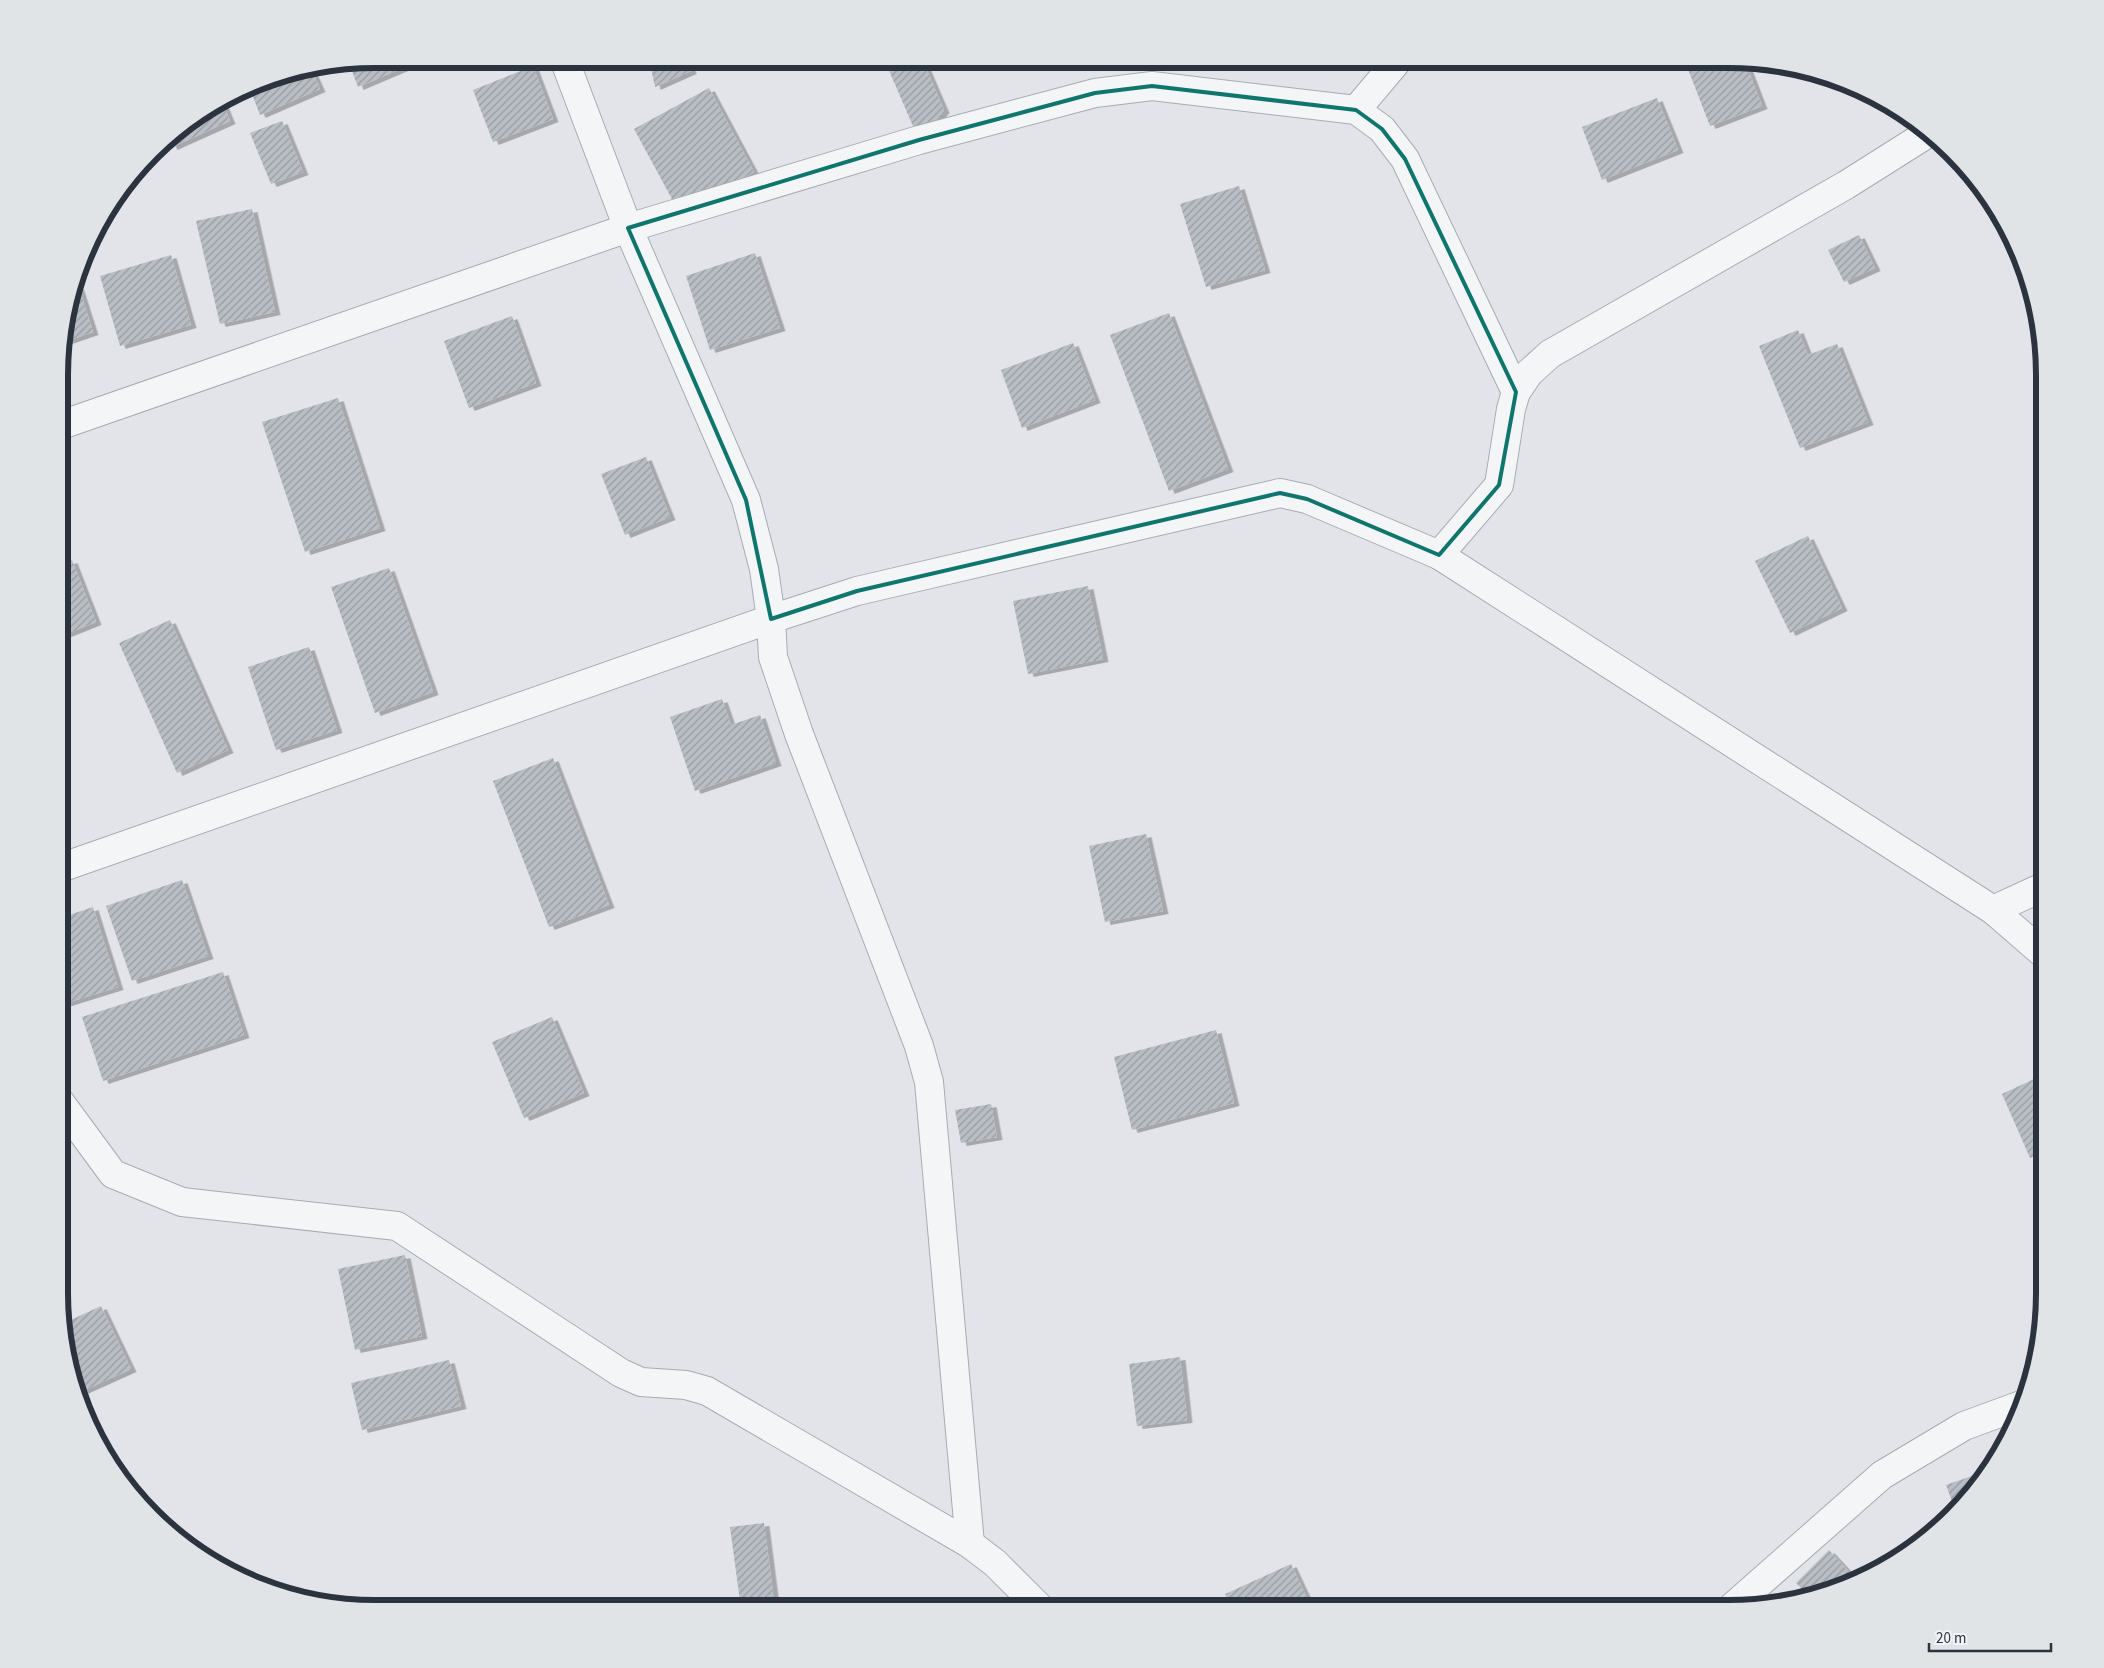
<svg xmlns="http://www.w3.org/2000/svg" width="2104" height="1668" font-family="'Source Sans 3',sans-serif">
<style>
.building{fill:url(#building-hatch);filter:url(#shadow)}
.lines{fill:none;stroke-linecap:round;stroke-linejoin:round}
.street-casing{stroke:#a7abb3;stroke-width:30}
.street{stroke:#f4f5f7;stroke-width:28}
.marked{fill:none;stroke:#0f766e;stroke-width:4;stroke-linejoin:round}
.rim{fill:none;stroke:#2b333f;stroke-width:6}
</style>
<defs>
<pattern id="building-hatch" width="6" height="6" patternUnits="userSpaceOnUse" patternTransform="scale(1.25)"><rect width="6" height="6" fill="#b9bec5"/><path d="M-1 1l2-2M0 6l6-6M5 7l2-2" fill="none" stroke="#979ba1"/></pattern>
<filter id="shadow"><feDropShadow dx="5.5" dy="3" stdDeviation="0" flood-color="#0004"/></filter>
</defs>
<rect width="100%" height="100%" fill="#e2e4e9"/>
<!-- building -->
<g class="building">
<polygon points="374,59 424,59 358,87 349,63"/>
<polygon points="649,59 688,59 691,71 655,87"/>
<polygon points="884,59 922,59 944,110 919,140"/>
<polygon points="1684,59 1744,59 1762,106 1710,126"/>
<polygon points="533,66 553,119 493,142 473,90"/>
<polygon points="311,69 320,89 260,115 250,89 272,76"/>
<polygon points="709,88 754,172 679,212 634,129"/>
<polygon points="1657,98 1678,150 1602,180 1582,127"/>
<polygon points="223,104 230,121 172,147 167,136"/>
<polygon points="282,121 303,172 271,184 250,133"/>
<polygon points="1239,186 1265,270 1206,287 1180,204"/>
<polygon points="252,209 275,312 220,324 196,221"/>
<polygon points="1859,235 1875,268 1844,282 1828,250"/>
<polygon points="755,253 780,328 710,350 686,276"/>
<polygon points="171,255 191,325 120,346 100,276"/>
<polygon points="78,285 93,332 61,343 61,333"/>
<polygon points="1169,313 1228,469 1169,491 1110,335"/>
<polygon points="512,316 536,383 469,408 444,341"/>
<polygon points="1798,330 1808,355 1837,344 1868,422 1800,448 1759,346"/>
<polygon points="1073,343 1095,400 1022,428 1001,370"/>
<polygon points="338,398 380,528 305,552 262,422"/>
<polygon points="646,457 670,517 625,535 601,474"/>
<polygon points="1808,536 1842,608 1790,633 1755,561"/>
<polygon points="72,560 96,622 61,636 61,564"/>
<polygon points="389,568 433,692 375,713 331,587"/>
<polygon points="1088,586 1103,659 1028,674 1013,601"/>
<polygon points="170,620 228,750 177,773 119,643"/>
<polygon points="309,647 337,730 276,750 248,667"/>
<polygon points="722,699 731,725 760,715 776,763 695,791 670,717"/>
<polygon points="553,758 609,905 549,927 493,781"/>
<polygon points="1146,834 1163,911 1105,922 1089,846"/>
<polygon points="182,880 208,956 132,981 106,906"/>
<polygon points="93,907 118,987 60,1005 60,918"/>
<polygon points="223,972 244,1035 103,1081 82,1017"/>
<polygon points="552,1017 584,1093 524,1118 492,1042"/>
<polygon points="1216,1030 1234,1103 1132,1130 1114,1057"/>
<polygon points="2045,1074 2045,1152 2030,1158 2002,1094"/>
<polygon points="991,1104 997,1137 961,1143 955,1110"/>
<polygon points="405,1255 422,1336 355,1350 338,1269"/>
<polygon points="101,1306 131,1369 80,1392 62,1324"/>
<polygon points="1180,1357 1187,1420 1137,1426 1129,1364"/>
<polygon points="449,1360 461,1406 362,1430 351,1383"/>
<polygon points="1986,1471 1967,1502 1956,1512 1946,1485"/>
<polygon points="764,1523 775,1609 741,1609 730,1527"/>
<polygon points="1829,1550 1851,1574 1837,1588 1807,1594 1796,1583"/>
<polygon points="1291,1564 1312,1609 1232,1609 1225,1594"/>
</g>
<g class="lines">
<defs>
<g id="street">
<polyline points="564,59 628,228 746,500 764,569 771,619 773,657 799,734 919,1046 929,1082 970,1544"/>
<polyline points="1356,110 1399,59"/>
<polyline points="61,425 628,228 919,140 1095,93 1152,86 1356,110 1382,129 1405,159 1516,392"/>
<polyline points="1439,555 1499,485 1511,409 1516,392 1529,373 1550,354 1846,185 1930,132"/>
<polyline points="60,868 771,619 857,591 1280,493 1307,499 1439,555 1993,910 2045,955"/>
<polyline points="1993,910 2045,886"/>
<polyline points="60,1102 113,1174 182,1202 397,1226 621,1373 641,1382 686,1385 707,1391 970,1544 995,1563 1041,1609"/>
<polyline points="1730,1609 1882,1475 1964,1426 2024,1404"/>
</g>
</defs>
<!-- street casing -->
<use href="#street" class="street-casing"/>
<!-- street -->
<use href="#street" class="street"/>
</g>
<!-- marked area -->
<path class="marked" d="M 1152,86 L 1356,110 L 1382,129 L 1405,159 L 1516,392 L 1499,485 L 1439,555 L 1307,499 L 1280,493 L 857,591 L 771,619 L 746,500 L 628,228 L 919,140 L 1095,93 Z"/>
<!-- crop -->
<path d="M0 0H2104V1668H0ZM375 68H1729A307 307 0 0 1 2036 375V1293A307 307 0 0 1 1729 1600H375A307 307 0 0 1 68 1293V375A307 307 0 0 1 375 68Z" fill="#e1e4e7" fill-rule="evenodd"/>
<path class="rim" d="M375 68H1729A307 307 0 0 1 2036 375V1293A307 307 0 0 1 1729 1600H375A307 307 0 0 1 68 1293V375A307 307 0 0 1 375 68Z"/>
<!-- scale -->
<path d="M1929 1643v8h122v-8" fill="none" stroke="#2b333f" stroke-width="2.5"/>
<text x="1936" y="1643" font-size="15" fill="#2b333f" stroke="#f1f3f6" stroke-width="4" paint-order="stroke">20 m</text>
</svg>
